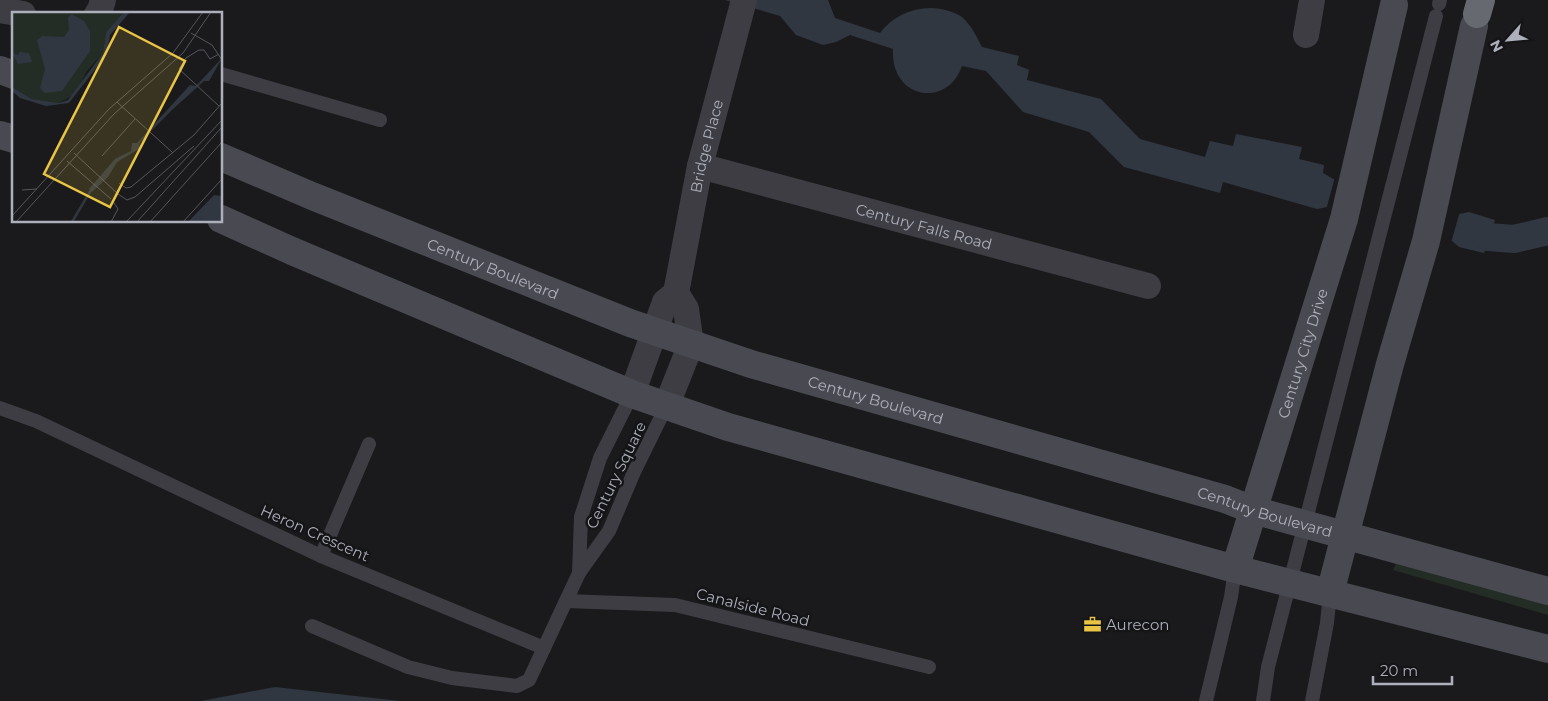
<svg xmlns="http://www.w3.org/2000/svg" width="1548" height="701" font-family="Montserrat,sans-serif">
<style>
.green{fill:#242c26}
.water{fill:#303740}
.pier{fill:#1a1a1c}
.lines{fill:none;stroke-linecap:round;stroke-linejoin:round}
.canal{stroke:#303740;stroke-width:28}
.service{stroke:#3d3d43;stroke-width:14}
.minor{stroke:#3d3d43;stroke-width:26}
.secondary{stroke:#494a51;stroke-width:28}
.motorway{stroke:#676971;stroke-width:28}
.labels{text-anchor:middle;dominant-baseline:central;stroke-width:5;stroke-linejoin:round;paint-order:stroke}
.street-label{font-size:15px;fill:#adb0bb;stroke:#151517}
.poi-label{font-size:15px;fill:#adb0bb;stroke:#151517;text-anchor:start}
.inset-river{fill:none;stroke:#303740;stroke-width:2.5}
.inset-road{fill:none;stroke:#55565c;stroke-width:1}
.view{fill:#e9c445;fill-opacity:0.15;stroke:#e9c445;stroke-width:2.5}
.inset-edge{fill:none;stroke:#adb0bb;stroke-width:2.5}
</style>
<rect width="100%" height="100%" fill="#1a1a1c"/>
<!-- green -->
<polygon class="green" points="1397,561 1548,602 1548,615 1393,570"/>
<!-- water -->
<g class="water">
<path d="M 725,0 L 828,0 L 835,18 L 880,33 C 899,8 934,0 962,17 C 971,25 977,37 982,47 L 1019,56 L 1017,65 L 1029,70 L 1027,80 L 1101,99 L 1140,139 L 1205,157 L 1210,141 L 1233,146 L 1236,134 L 1302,147 L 1299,159 L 1324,165 L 1323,173 L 1335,180 L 1459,214 L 1469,212 L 1495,220 L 1484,253 L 1459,247 L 1452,241 L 1327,207 L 1317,209 L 1223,182 L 1220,193 L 1124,167 L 1089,132 L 1023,112 L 986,71 L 962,66 C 947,109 890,99 893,49 L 850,35 L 836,42 L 823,45 L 796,35 L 780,16 Z"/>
<polygon points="275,687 400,701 201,701"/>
</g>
<!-- pier -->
<polygon class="pier" points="1335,177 1460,211 1451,243 1326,210"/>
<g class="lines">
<!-- canal -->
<polyline class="canal" points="1488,237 1514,239 1548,231"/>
<!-- service -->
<g class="service">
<polyline points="1439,4 1440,0"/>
<polyline points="221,74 380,120"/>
<polyline points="0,408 36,421 321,556 544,648 579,573 609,531 634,472 666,407"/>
<polyline points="321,556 369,444"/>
<polyline points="579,573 581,517 600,458 632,394"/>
<polyline points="566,601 675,605 929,667"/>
<polyline points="312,626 408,667 452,678 517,686 529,680 544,648"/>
<polyline points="1206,701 1231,597 1235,569"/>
<polyline points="1263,701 1268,667 1436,16"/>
<polyline points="1312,701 1327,623 1330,593"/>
</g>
<!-- minor -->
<g class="minor">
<polyline points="0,10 23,14"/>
<polyline points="97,14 100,10 103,0"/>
<polyline points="1306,35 1312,0"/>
<path id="s1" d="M 700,166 L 1148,286"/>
<path id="s2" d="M 632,394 L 665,302 L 676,293 L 700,166 L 744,0"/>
<polyline points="666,407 691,344 686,309 676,293"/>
</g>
<!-- secondary -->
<g class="secondary">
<polyline points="0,70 14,75"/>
<polyline points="0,135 14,139"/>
<path id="s3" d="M 221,157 L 312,196 L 630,323 L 751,364 L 1225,499 L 1253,510 L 1548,591"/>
<polyline points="221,219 292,251 632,394 728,427 1235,569 1548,649"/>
<path id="s4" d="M 1235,569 L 1344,219 L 1394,5"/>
<polyline points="1330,593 1390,364 1426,241 1474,26"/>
</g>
<!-- motorway -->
<polyline class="motorway" points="1477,14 1481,0"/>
</g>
<!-- icons -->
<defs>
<symbol id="office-bare" viewBox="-9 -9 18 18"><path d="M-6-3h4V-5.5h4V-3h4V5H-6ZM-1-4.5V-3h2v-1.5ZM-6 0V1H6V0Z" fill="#e9c445" stroke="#151517" stroke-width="2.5" paint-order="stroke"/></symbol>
</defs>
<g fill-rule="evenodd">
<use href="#office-bare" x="1080" y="612" width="25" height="25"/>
</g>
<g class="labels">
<!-- street labels -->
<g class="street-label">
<text stroke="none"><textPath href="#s2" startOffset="262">Bridge Place</textPath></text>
<text stroke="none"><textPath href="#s1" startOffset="232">Century Falls Road</textPath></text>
<text stroke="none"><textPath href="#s3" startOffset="294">Century Boulevard</textPath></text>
<text stroke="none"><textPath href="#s4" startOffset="226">Century City Drive</textPath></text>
<text stroke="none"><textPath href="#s3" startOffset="699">Century Boulevard</textPath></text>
<text transform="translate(616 475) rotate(-64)">Century Square</text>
<text stroke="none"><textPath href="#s3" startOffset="1104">Century Boulevard</textPath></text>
<text transform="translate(315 533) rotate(24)">Heron Crescent</text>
<text transform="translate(753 607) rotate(14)">Canalside Road</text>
</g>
<!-- poi labels -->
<g class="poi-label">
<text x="1106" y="624">Aurecon</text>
</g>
</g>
<!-- overview -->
<g transform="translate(12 12)">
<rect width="210" height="210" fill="#1a1a1c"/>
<path d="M 0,0 L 112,0 L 94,20 L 91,41 L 75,59 L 63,82 L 47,91 L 20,87 L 0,75 Z" fill="#242c26"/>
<path d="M 112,0 L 118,0 L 98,23 L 95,42 L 57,91 L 34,94 L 8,86 L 0,79 L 0,75 L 20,87 L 47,91 L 56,88 L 91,41 L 94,20 ZM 59,2 L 72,9 L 78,19 L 78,39 L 50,79 L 33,81 L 28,76 L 33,57 L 25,28 L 30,24 L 52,25 L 57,18 L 56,6 ZM 8,40 L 17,41 L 20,50 L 6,52 L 0,41 L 6,43 ZM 210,46 L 197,69 L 192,69 L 160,98 L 128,130 L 127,137 L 105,150 L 96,165 L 80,180 L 77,177 L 103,147 L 119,139 L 120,131 L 125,131 L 178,73 L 184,74 ZM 202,183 L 210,184 L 210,210 L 176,210 Z" fill="#303740"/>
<path class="inset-river" d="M 60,210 L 79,178"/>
<path class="inset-road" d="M 179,21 L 200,33 L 210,48M 207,42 L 198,47 L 192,38 L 187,38 L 174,46 L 167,57 L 207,94M 105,90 L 161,141M 62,141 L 105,181M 90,144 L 123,107M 55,149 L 99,187M 107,171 L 114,176 L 119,175 L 182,123 L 210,91M 10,178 L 25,177M 106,182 L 115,188 L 123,185 L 182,134M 0,204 L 97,97 L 161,41 L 191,0M 4,210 L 102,102 L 171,41 L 199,0M 99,210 L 106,197 L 100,188M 114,210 L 210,108M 125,210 L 210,115M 138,210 L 210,130M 171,210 L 210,167"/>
<path class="view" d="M 107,15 L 173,49 L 98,195 L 32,162 Z"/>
<rect width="210" height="210" class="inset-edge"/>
</g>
<!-- north arrow -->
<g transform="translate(1508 40) rotate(243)" stroke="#151517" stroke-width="4" paint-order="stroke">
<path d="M0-4L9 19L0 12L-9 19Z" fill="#adb0bb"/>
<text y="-8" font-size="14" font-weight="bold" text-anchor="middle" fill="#adb0bb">N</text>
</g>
<!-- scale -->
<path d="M1373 676v8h79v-8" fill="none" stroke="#adb0bb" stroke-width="2.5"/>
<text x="1380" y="676" font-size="15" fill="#adb0bb" stroke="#151517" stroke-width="4" paint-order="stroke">20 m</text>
</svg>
